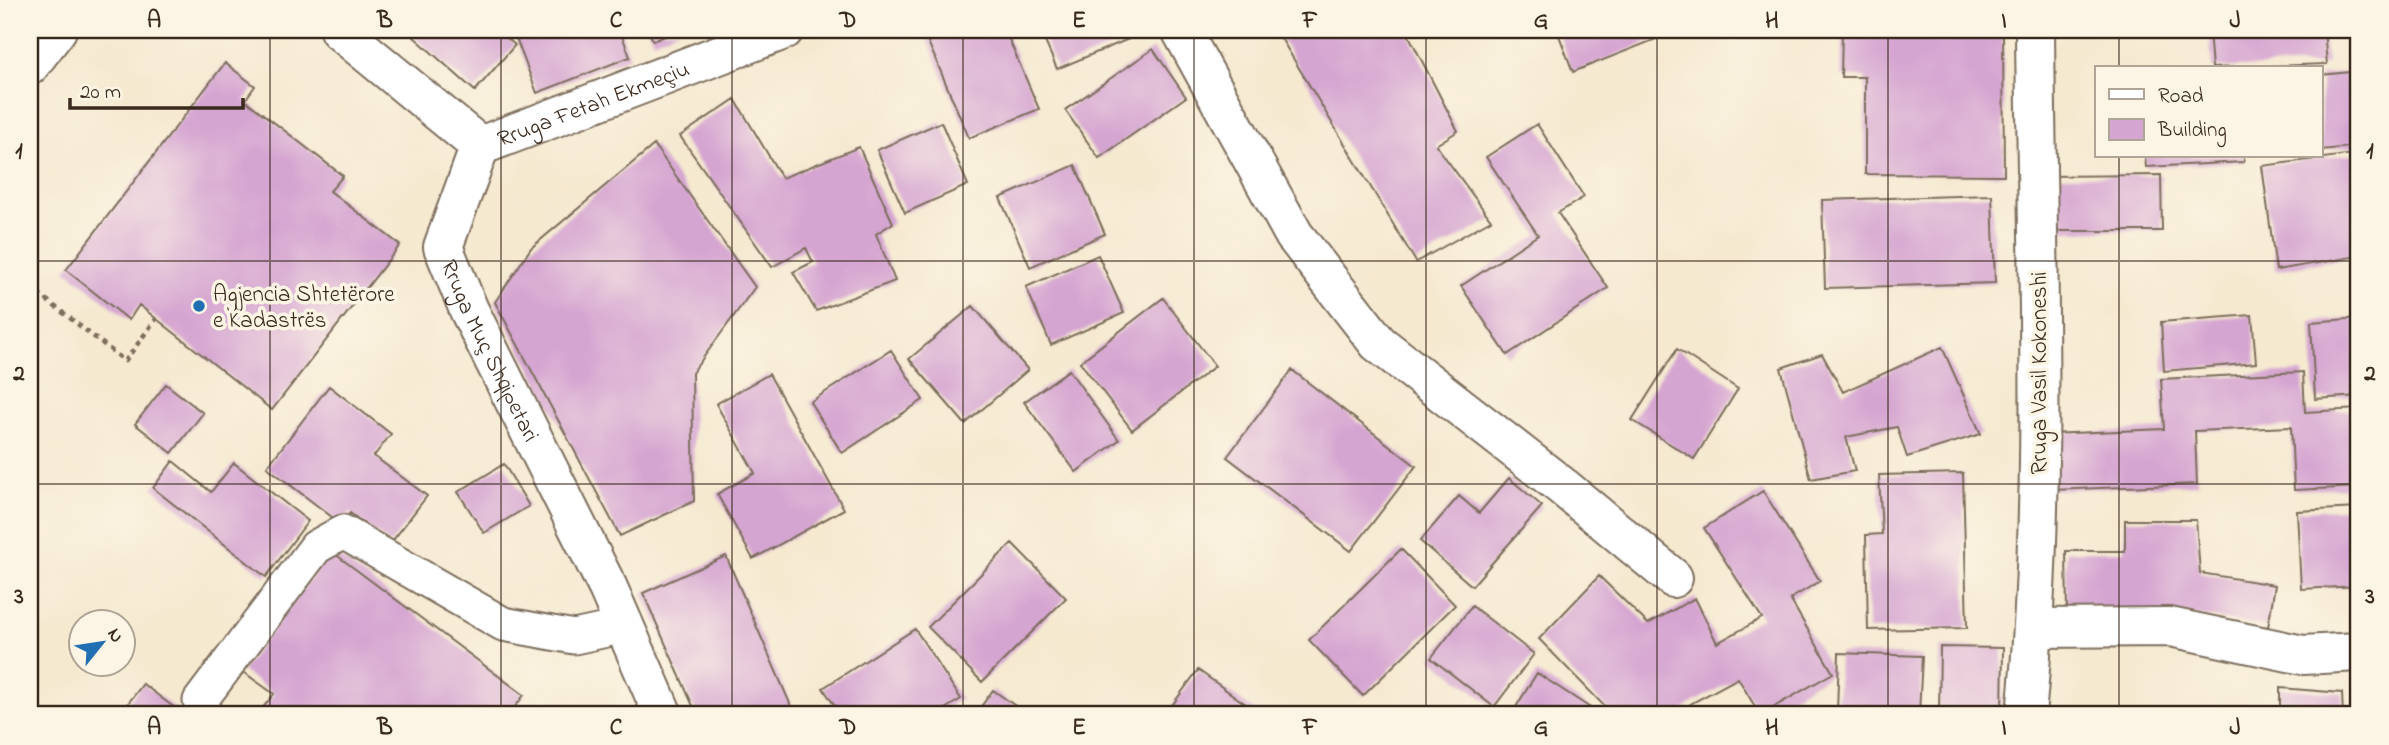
<svg xmlns="http://www.w3.org/2000/svg" width="2389" height="745" font-family="'Indie Flower',sans-serif">
<style>
.building{fill:#d5a5d1}
.lines{fill:none;stroke-linecap:round;stroke-linejoin:round}
.service-casing{stroke:#7c6d5c;stroke-width:37}
.minor-casing{stroke:#7c6d5c;stroke-width:42}
.secondary-casing{stroke:#7c6d5c;stroke-width:42}
.path{stroke:#7c6d5c;stroke-width:4.5;stroke-dasharray:5 5;stroke-linecap:butt}
.service{stroke:#fff;stroke-width:33}
.minor{stroke:#fff;stroke-width:38}
.secondary{stroke:#fff;stroke-width:38}
.grid{fill:none;stroke:#3b2a1e;stroke-width:2;stroke-opacity:0.55}
.poi-dot{fill:#1f6fb2;stroke:#fcf5e5;stroke-width:2.5}
.labels{text-anchor:middle;stroke-width:7;stroke-linejoin:round;paint-order:stroke}
.street-label{font-size:23px;fill:#3b2a1e;stroke:#fcf5e5}
.poi-label{font-size:23px;fill:#3b2a1e;stroke:#fcf5e5;text-anchor:start}
.neatline{fill:none;stroke:#3b2a1e;stroke-width:2.5}
.grid-label{font-size:23px;text-anchor:middle;font-weight:bold;fill:#3b2a1e}
</style>
<rect width="100%" height="100%" fill="#fcf5e5"/>
<filter id="ink" filterUnits="userSpaceOnUse"><feTurbulence type="fractalNoise" baseFrequency=".0143" numOctaves="2"/><feDisplacementMap in="SourceGraphic" scale="14" xChannelSelector="R" yChannelSelector="G"/><feConvolveMatrix kernelMatrix="1 2 1 2 8 2 1 2 1" color-interpolation-filters="sRGB"/></filter>
<filter id="wash" filterUnits="userSpaceOnUse"><feTurbulence type="fractalNoise" baseFrequency=".00686" numOctaves="4" result="noise"/><feDisplacementMap in="SourceGraphic" scale="28" xChannelSelector="R" yChannelSelector="G"/><feGaussianBlur stdDeviation="1.57" result="paint"/><feColorMatrix in="noise" values="0 0 0 0 0 0 0 0 0 0 0 0 0 0 0 0 0 1.4 0 .05"/><feComposite in="paint" operator="in"/></filter>
<g filter="url(#wash)">
<rect width="100%" height="100%" fill="#f5e9d0"/>
<g id="blocks">
<!-- building -->
<path class="building" d="M 421,30 L 498,30 L 515,45 L 475,91 L 414,37 Z
M 524,30 L 620,30 L 630,57 L 537,93 L 514,33 Z
M 648,30 L 679,30 L 653,41 Z
M 923,30 L 1005,30 L 1039,109 L 969,138 Z
M 1040,30 L 1133,30 L 1136,36 L 1057,69 Z
M 1276,30 L 1406,30 L 1458,131 L 1436,145 L 1491,220 L 1416,262 Z
M 1557,30 L 1668,30 L 1669,34 L 1573,72 Z
M 1842,30 L 2003,30 L 2004,175 L 1865,174 L 1865,77 L 1841,77 Z
M 2209,30 L 2324,30 L 2327,64 L 2212,68 Z
M 1153,49 L 1186,97 L 1099,158 L 1065,110 Z
M 225,63 L 255,86 L 245,100 L 343,176 L 330,191 L 400,245 L 272,410 L 139,305 L 129,320 L 66,270 Z
M 2359,71 L 2359,146 L 2321,150 L 2321,75 Z
M 735,99 L 782,178 L 859,147 L 893,223 L 876,234 L 895,281 L 816,311 L 793,272 L 813,262 L 806,248 L 772,267 L 680,136 Z
M 941,122 L 968,185 L 905,213 L 877,150 Z
M 1537,124 L 1584,197 L 1558,213 L 1608,288 L 1507,355 L 1461,286 L 1538,235 L 1486,157 Z
M 654,145 L 755,287 L 692,373 L 694,501 L 620,536 L 495,302 L 531,248 Z
M 2353,154 L 2359,193 L 2359,256 L 2276,270 L 2262,166 Z
M 2145,156 L 2244,156 L 2244,162 L 2146,167 Z
M 1075,165 L 1105,234 L 1030,267 L 1000,198 Z
M 2161,175 L 2162,231 L 2044,231 L 2043,176 Z
M 1992,195 L 1995,283 L 1825,288 L 1822,200 Z
M 1098,255 L 1124,313 L 1051,345 L 1026,287 Z
M 1163,298 L 1215,366 L 1132,430 L 1080,362 Z
M 973,306 L 1028,370 L 965,424 L 909,359 Z
M 2252,315 L 2256,363 L 2164,371 L 2161,322 Z
M 2359,318 L 2359,396 L 2315,399 L 2311,322 Z
M 1942,347 L 1981,434 L 1907,457 L 1897,427 L 1846,437 L 1855,471 L 1811,479 L 1781,368 L 1822,354 L 1843,392 Z
M 1677,349 L 1738,389 L 1694,459 L 1632,420 Z
M 891,350 L 923,400 L 842,453 L 810,402 Z
M 1069,370 L 1119,440 L 1076,472 L 1024,402 Z
M 1292,370 L 1416,466 L 1351,551 L 1227,457 Z
M 2303,372 L 2305,412 L 2359,409 L 2359,487 L 2294,490 L 2291,427 L 2195,431 L 2197,484 L 2052,490 L 2049,434 L 2164,429 L 2161,379 Z
M 769,374 L 844,509 L 753,559 L 717,494 L 755,473 L 716,404 Z
M 166,384 L 203,413 L 172,453 L 135,424 Z
M 329,386 L 391,434 L 374,456 L 427,496 L 390,544 L 350,513 L 341,524 L 267,467 Z
M 173,461 L 211,492 L 234,463 L 308,521 L 266,577 L 153,488 Z
M 504,464 L 529,506 L 484,533 L 458,492 Z
M 1963,473 L 1967,628 L 1868,630 L 1866,535 L 1882,534 L 1879,475 Z
M 1509,478 L 1542,506 L 1472,586 L 1420,541 L 1459,496 L 1479,513 Z
M 1763,491 L 1820,581 L 1790,599 L 1833,673 L 1760,715 L 1738,678 L 1692,703 L 1678,715 L 1613,715 L 1539,639 L 1599,576 L 1648,624 L 1695,598 L 1717,643 L 1762,618 L 1704,528 Z
M 2359,508 L 2359,586 L 2301,589 L 2297,511 Z
M 2125,520 L 2196,520 L 2200,573 L 2275,585 L 2268,627 L 2193,615 L 2067,613 L 2066,551 L 2125,551 Z
M 1012,543 L 1066,598 L 982,682 L 928,627 Z
M 1401,549 L 1455,605 L 1363,696 L 1309,640 Z
M 331,551 L 524,695 L 509,715 L 257,715 L 274,694 L 242,671 Z
M 726,556 L 795,715 L 697,715 L 643,593 Z
M 1472,606 L 1534,654 L 1494,707 L 1431,658 Z
M 915,629 L 961,699 L 935,715 L 841,715 L 823,688 Z
M 1940,647 L 2003,648 L 2002,715 L 1939,715 Z
M 1839,653 L 1922,656 L 1919,715 L 1837,712 Z
M 1198,670 L 1261,715 L 1165,715 Z
M 1537,673 L 1601,715 L 1511,715 Z
M 143,684 L 184,715 L 119,715 Z
M 2280,688 L 2342,693 L 2343,715 L 2280,715 Z
M 993,690 L 1028,715 L 975,715 Z"/>
</g>
</g>
<g filter="url(#ink)">
<use href="#blocks" fill-opacity="0" stroke="#7c6d5c" stroke-width="2"/>
<g class="lines">
<defs>
<path id="service" d="M 200,701 L 316,547 L 343,532 L 503,624 L 574,637 L 625,626"/>
<g id="minor">
<path id="s1" d="M 339,30 L 480,146 L 443,247 L 469,310 L 608,588 L 663,715"/>
<path d="M 1181,30 L 1294,235 L 1378,343 L 1563,487 L 1673,578"/>
<path id="s2" d="M 480,146 L 784,30"/>
<path d="M 2035,628 L 2170,627 L 2303,655 L 2359,652"/>
<path d="M 2026,715 C 2048,488 2037,258 2035,30"/>
</g>
<path id="secondary" d="M 30,65 L 57,30"/>
</defs>
<!-- service casing -->
<use href="#service" class="service-casing"/>
<!-- minor casing -->
<use href="#minor" class="minor-casing"/>
<!-- secondary casing -->
<use href="#secondary" class="secondary-casing"/>
<!-- path -->
<path class="path" d="M 30,287 L 125,361 L 156,319"/>
<!-- service -->
<use href="#service" class="service"/>
<!-- minor -->
<use href="#minor" class="minor"/>
<!-- secondary -->
<use href="#secondary" class="secondary"/>
</g>
</g>
<!-- grid -->
<path class="grid" d="M 270,30 L 270,715M 501,30 L 501,715M 732,30 L 732,715M 963,30 L 963,715M 1194,30 L 1194,715M 1426,30 L 1426,715M 1657,30 L 1657,715M 1888,30 L 1888,715M 2119,30 L 2119,68M 2119,156 L 2119,715M 30,261 L 2359,261M 30,484 L 2359,484"/>
<!-- markers -->
<circle class="poi-dot" cx="199" cy="306" r="7"/>
<g class="labels">
<!-- street labels -->
<g class="street-label">
<text dy="8" stroke="none"><textPath href="#s2" startOffset="121">Rruga Fetah Ekmeçiu</textPath></text>
<text dy="8" stroke="none"><textPath href="#s1" startOffset="404">Rruga Muç Shqipetari</textPath></text>
<text transform="translate(2038 373) rotate(-90)" y="8">Rruga Vasil Kokoneshi</text>
</g>
<!-- poi labels -->
<g class="poi-label">
<text x="213" y="301">Agjencia Shtetërore<tspan x="213" dy="26">e Kadastrës</tspan></text>
</g>
</g>
<!-- margin -->
<rect width="2389" height="745" fill="none" stroke="#fcf5e5" stroke-width="77"/>
<!-- legend -->
<rect x="2095" y="66" width="228" height="91" fill="#fcf5e5" stroke="#afa495" stroke-width="2"/>
<rect x="2109" y="89" width="35" height="10" fill="#ffffff" stroke="#afa495" stroke-width="2"/>
<text x="2158" y="102" font-size="21" fill="#3b2a1e">Road</text>
<rect x="2109" y="119" width="35" height="21" fill="#d5a5d1" stroke="#afa495" stroke-width="2"/>
<text x="2158" y="136" font-size="21" fill="#3b2a1e">Building</text>
<!-- north arrow -->
<g transform="translate(102 643) rotate(60)"><circle r="33" fill="#fcf5e5" stroke="#afa495" stroke-width="2"/>
<path d="M0-5L12 26L0 18L-12 26Z" fill="#1f6fb2"/>
<text y="-10" font-size="19" font-weight="bold" text-anchor="middle" fill="#3b2a1e">N</text>
</g>
<!-- scale -->
<path d="M70 98v10h173v-10" fill="none" stroke="#3b2a1e" stroke-width="3.5"/>
<text x="80" y="98" font-size="21" fill="#3b2a1e" stroke="#fcf5e5" stroke-width="5" paint-order="stroke">20 m</text>
<rect x="38" y="38" width="2312" height="668" class="neatline"/>
<g class="grid-label">
<text x="154" y="27">A</text>
<text x="385" y="27">B</text>
<text x="616" y="27">C</text>
<text x="848" y="27">D</text>
<text x="1079" y="27">E</text>
<text x="1310" y="27">F</text>
<text x="1541" y="27">G</text>
<text x="1772" y="27">H</text>
<text x="2004" y="27">I</text>
<text x="2235" y="27">J</text>
<text x="19" y="158">1</text>
<text x="2370" y="158">1</text>
<text x="19" y="380">2</text>
<text x="2370" y="380">2</text>
<text x="19" y="603">3</text>
<text x="2370" y="603">3</text>
<text x="154" y="734">A</text>
<text x="385" y="734">B</text>
<text x="616" y="734">C</text>
<text x="848" y="734">D</text>
<text x="1079" y="734">E</text>
<text x="1310" y="734">F</text>
<text x="1541" y="734">G</text>
<text x="1772" y="734">H</text>
<text x="2004" y="734">I</text>
<text x="2235" y="734">J</text>
</g>
</svg>
